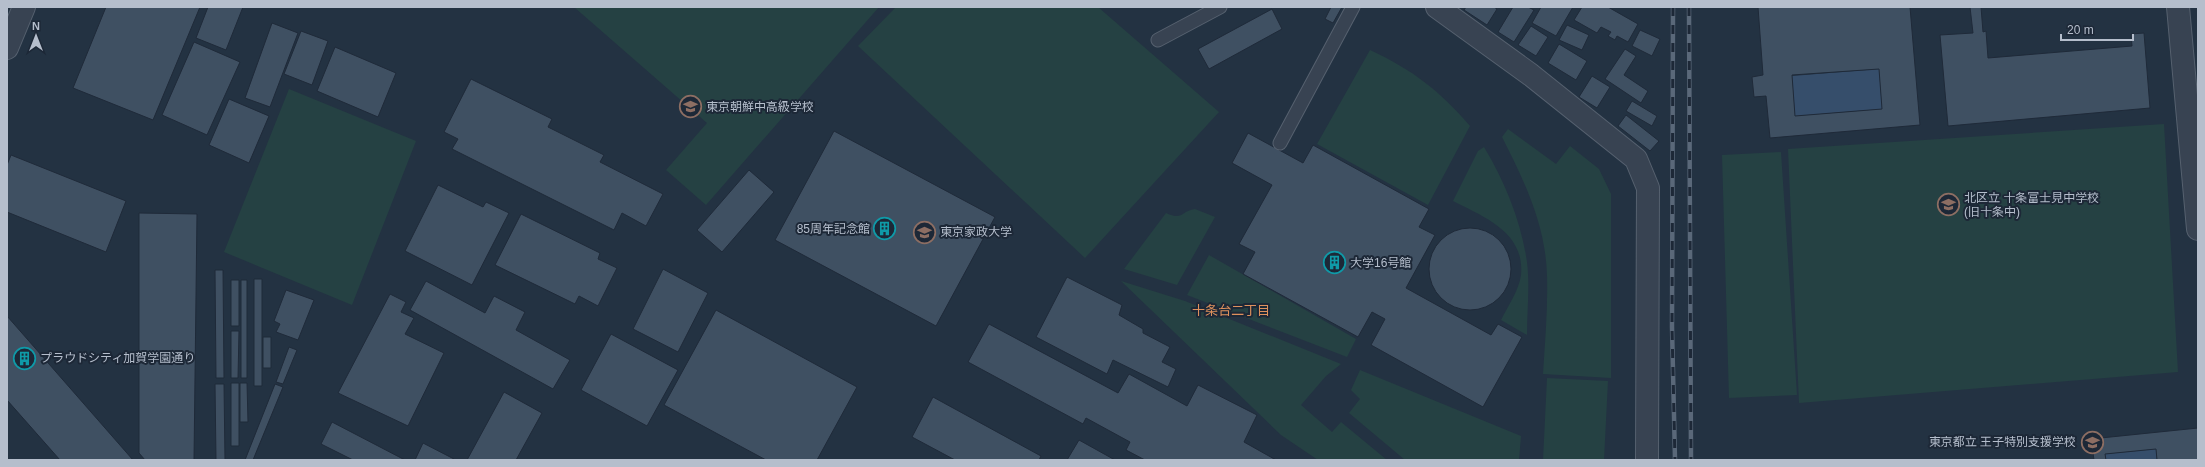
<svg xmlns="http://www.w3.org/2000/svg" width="2205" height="467" font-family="Arial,'Noto Sans JP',sans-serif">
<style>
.green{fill:#254143}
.water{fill:#364e6b}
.building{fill:#3f5062;stroke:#1f2a39;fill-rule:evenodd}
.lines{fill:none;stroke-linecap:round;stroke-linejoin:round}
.service-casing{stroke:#56616f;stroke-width:15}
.minor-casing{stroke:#56616f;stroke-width:24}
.tertiary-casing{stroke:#56616f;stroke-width:24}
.service{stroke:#384352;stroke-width:13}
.minor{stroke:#384352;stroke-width:22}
.tertiary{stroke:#384352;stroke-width:22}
.rail-casing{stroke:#5a6879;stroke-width:4.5}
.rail{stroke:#1d2837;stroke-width:3;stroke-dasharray:9;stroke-linecap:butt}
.labels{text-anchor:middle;stroke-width:4;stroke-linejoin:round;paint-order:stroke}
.poi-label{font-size:12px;fill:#b5becc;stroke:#1d2837;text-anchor:start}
.neighbourhood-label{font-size:13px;fill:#de915d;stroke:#1d2837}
</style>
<rect width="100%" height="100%" fill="#233242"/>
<!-- green -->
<path class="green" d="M 574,7 L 879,7 L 706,205 L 666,170 L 707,123 Z
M 896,7 L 1098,7 L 1219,112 L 1085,258 L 858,46 Z
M 1370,50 C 1413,70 1440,91 1470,126 L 1428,205 L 1317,144 Z
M 289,89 L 416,141 L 352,305 L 224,252 Z
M 2164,124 L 2178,372 L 1799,403 L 1788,149 Z
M 1508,129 L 1556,164 L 1570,146 L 1599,169 L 1611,194 L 1611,378 L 1543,374 C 1545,342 1548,308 1547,276 C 1546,226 1524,180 1502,137 Z
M 1484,147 C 1505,182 1521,221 1527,262 C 1530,286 1527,311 1527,335 L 1501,320 C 1508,306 1519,290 1521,275 C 1525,232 1484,217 1453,201 L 1478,151 Z
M 1781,152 L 1797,395 L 1729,398 L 1722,155 Z
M 1195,209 L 1215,217 L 1177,285 L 1124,269 L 1166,213 C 1183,221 1181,211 1195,209 Z
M 1209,255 L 1356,339 L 1347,357 L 1187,295 Z
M 1121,281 L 1185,301 L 1341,364 L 1326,376 L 1301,405 L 1332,432 L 1341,422 L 1387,460 L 1318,460 L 1281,435 Z
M 1360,370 L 1521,436 L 1519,460 L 1405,460 L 1349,413 L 1360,399 L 1351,390 Z
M 1547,378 L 1608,381 L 1604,460 L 1543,460 Z"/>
<!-- water -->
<path class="water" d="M 1879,69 L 1882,109 L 1795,116 L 1792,76 Z
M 2156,449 L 2157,460 L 2106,460 L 2105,454 Z"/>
<!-- building -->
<path class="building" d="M 106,7 L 200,7 L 153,120 L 73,88 Z
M 208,7 L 243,7 L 226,50 L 196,38 Z
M 1331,7 L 1342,7 L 1333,23 L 1325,19 Z
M 1466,7 L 1494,7 L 1497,9 L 1487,25 L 1464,10 Z
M 1513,7 L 1528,7 L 1534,10 L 1514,42 L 1498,32 Z
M 1541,7 L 1573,7 L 1556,36 L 1532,23 Z
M 1582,7 L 1608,7 L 1638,24 L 1628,42 L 1617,36 L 1615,40 L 1608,36 L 1611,32 L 1601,27 L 1597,33 L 1574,20 Z
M 1758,7 L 1910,7 L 1920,125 L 1770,138 L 1766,96 L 1754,97 L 1752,77 L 1763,75 ZM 1879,69 L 1882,109 L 1795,116 L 1792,75 Z
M 1970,7 L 1981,7 L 1983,32 L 1986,31 L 1988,58 L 2132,46 L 2131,34 L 2144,33 L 2150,108 L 1948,126 L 1940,35 L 1973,33 Z
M 1272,9 L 1282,29 L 1209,69 L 1198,49 Z
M 272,23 L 298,33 L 270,107 L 245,98 Z
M 1567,25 L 1589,35 L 1582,50 L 1559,40 Z
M 1531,26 L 1548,37 L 1536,56 L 1518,45 Z
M 1640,30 L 1660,39 L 1652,56 L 1632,46 Z
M 301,31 L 328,41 L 312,85 L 284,74 Z
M 194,42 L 240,62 L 207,135 L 162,115 Z
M 1559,44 L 1587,61 L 1576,80 L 1548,63 Z
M 335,47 L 396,73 L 378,117 L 317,91 Z
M 1625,49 L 1636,56 L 1624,75 L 1648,91 L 1641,103 L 1605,79 Z
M 1592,76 L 1610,87 L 1597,108 L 1579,97 Z
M 471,79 L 552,119 L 548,127 L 604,155 L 600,162 L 663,194 L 646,226 L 622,213 L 614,230 L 452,149 L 458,139 L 444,132 Z
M 229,99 L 269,116 L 249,163 L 209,145 Z
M 1632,101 L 1657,116 L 1652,126 L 1626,111 Z
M 1626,115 L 1659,141 L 1650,151 L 1618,126 Z
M 834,131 L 995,217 L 936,326 L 775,240 Z
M 1248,133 L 1303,163 L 1313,145 L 1429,209 L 1419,227 L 1435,235 L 1406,288 L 1491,335 L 1498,324 L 1522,337 L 1483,407 L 1371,345 L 1385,319 L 1372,312 L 1358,337 L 1243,274 L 1255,252 L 1239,244 L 1272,185 L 1232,163 Z
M 11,155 L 126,201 L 106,252 L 7,212 L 7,165 Z
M 749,170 L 774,192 L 722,252 L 697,230 Z
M 438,185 L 483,207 L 486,202 L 509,213 L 472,285 L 405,251 Z
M 139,213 L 197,214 L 194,460 L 145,460 L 139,453 Z
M 521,214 L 600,253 L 598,259 L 617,268 L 598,306 L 579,296 L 575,304 L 495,265 Z
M1429 269a41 41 0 1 1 82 0a41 41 0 1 1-82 0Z
M 663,269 L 708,293 L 678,352 L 633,329 Z
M 215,270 L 223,270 L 224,378 L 216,378 Z
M 1067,277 L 1122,305 L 1119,315 L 1143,329 L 1143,333 L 1170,347 L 1162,362 L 1176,369 L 1168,387 L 1113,360 L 1107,374 L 1036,337 Z
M 254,279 L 262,279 L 262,386 L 254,386 Z
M 231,280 L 239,280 L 239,326 L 231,326 Z
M 241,280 L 247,280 L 247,378 L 241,378 Z
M 426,281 L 485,313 L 494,296 L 525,312 L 516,330 L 570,360 L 553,389 L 410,310 Z
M 286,290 L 314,300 L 298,340 L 276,332 L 280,324 L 274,321 Z
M 390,294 L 406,302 L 401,312 L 414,318 L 405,334 L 444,353 L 408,426 L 338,393 Z
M 716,310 L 857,387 L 817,460 L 766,460 L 664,405 Z
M 7,316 L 133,460 L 60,460 L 7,400 Z
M 989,324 L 1118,393 L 1129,374 L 1187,406 L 1198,385 L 1257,415 L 1244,442 L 1276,460 L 1145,460 L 1126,450 L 1130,442 L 1086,418 L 1083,424 L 968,362 Z
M 231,331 L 239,331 L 238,378 L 231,378 Z
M 611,334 L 678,370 L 647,426 L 581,390 Z
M 263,337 L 271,337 L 271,368 L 263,368 Z
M 289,347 L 297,350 L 283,384 L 276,382 Z
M 231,383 L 239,383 L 239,446 L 231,446 Z
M 240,383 L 247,383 L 248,422 L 240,422 Z
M 215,384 L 224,384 L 225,460 L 216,460 Z
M 275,384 L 283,387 L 253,460 L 245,460 Z
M 504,392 L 542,413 L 516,460 L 467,460 Z
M 933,397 L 1041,456 L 1039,460 L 955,460 L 912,437 Z
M 332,422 L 405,460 L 353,460 L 321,444 Z
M 2198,428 L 2198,460 L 2157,460 L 2156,449 L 2105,454 L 2106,460 L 2094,460 L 2091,439 Z
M 1079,440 L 1115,460 L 1067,460 Z
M 423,443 L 454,459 L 454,460 L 415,460 Z"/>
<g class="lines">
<defs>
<path id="service" d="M 1158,40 L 1220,7
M 1280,143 L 1353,7"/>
<path id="minor" d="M 1437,7 L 1531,75 L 1636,159 L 1648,188 L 1647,460
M 2178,7 L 2198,229"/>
<path id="tertiary" d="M 7,48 L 24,7"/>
</defs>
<!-- service casing -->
<use href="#service" class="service-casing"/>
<!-- minor casing -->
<use href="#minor" class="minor-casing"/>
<!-- tertiary casing -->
<use href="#tertiary" class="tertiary-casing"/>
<!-- service -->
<use href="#service" class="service"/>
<!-- minor -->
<use href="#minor" class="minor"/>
<!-- tertiary -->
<use href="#tertiary" class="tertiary"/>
<defs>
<path id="rail" d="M 1673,7 L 1672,327 L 1675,460
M 1689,7 L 1691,460"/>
</defs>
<!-- rail casing -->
<use href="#rail" class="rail-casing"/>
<!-- rail -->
<use href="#rail" class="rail"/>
</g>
<!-- icons -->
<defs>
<symbol id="school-ring" viewBox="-11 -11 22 22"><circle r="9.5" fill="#1d2837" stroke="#8d6e63" stroke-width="1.5"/><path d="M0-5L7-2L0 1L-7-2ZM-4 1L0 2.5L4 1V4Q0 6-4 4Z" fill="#8d6e63"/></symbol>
<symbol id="building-ring" viewBox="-11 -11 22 22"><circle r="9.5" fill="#1d2837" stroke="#0f9aa8" stroke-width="1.5"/><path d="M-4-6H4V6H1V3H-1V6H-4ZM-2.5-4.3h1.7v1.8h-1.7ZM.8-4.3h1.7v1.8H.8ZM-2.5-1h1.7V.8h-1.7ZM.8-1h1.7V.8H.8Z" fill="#0f9aa8"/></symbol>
<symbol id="university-ring" viewBox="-11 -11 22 22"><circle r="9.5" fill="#1d2837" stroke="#8d6e63" stroke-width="1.5"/><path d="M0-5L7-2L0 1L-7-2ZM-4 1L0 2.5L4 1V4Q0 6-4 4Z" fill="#8d6e63"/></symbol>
</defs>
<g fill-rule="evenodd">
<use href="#school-ring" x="678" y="94" width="25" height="25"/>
<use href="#school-ring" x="1936" y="192" width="25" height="25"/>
<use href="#building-ring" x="872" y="216" width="25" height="25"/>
<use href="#university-ring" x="912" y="220" width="25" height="25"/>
<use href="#building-ring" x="1322" y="250" width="25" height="25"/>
<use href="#building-ring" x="12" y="346" width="25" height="25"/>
<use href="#school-ring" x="2080" y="430" width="25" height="25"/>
</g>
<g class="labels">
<!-- poi labels -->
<g class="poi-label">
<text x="706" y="111">東京朝鮮中高級学校</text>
<text x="1964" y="202">北区立 十条富士見中学校<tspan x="1964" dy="14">(旧十条中)</tspan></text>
<text x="870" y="233" text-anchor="end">85周年記念館</text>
<text x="940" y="236">東京家政大学</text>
<text x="1350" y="267">大学16号館</text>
<text x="40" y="362">プラウドシティ加賀学園通り</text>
<text x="2076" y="446" text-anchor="end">東京都立 王子特別支援学校</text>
</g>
<!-- neighbourhood labels -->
<g class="neighbourhood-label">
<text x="1231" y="315">十条台二丁目</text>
</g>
</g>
<!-- border -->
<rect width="2205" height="467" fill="none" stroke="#b5becc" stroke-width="16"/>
<!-- north arrow -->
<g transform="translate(36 36)" stroke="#1d2837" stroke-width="3" paint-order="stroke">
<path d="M0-3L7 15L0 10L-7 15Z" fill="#b5becc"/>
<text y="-6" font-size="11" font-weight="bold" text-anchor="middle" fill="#b5becc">N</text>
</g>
<!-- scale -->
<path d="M2061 34v6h72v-6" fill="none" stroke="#b5becc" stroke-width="2"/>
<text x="2067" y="34" font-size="12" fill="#b5becc" stroke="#1d2837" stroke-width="3" paint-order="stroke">20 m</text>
</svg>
